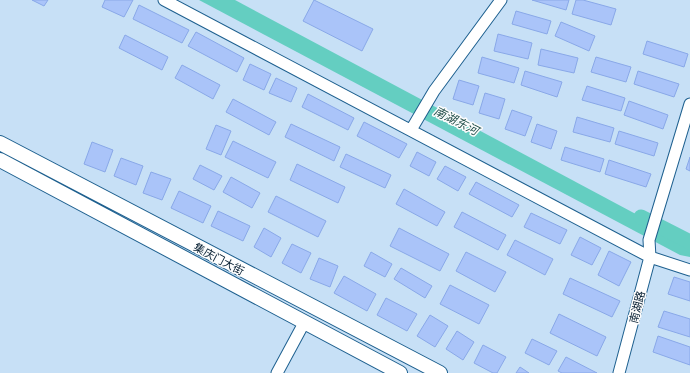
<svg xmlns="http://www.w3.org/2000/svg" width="690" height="373" font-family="Ubuntu,'Noto Sans SC',sans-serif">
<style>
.water{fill:#64cec1}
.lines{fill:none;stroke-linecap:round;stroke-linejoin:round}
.river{stroke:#64cec1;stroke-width:15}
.building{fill:#aac4f9;stroke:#89a8e8}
.minor-casing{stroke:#1e608f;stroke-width:13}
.major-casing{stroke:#1e608f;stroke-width:16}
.minor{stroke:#fff;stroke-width:11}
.major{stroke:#fff;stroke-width:14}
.labels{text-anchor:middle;stroke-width:3;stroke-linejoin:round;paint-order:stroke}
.street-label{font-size:11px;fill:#021b2f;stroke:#fdfdfd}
.water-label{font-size:12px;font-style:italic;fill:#22504b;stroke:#fdfdfd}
</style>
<rect width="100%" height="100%" fill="#c7e0f6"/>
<!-- water -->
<path class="water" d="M 199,0 L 235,0 L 690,243 L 690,257 L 680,255 Z"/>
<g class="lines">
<!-- river -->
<path class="river" d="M 641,217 L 690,242"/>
</g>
<!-- building -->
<path class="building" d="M 32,0 L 48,0 L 44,6 Z
M 105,0 L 133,0 L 124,17 L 102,7 Z
M 314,0 L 373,29 L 362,51 L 303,21 Z
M 532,0 L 569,0 L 566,10 Z
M 576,0 L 583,0 L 616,9 L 611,25 L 572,14 Z
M 139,5 L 189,30 L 182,43 L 133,19 Z
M 516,11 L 551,21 L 547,34 L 512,24 Z
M 561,22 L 595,36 L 589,51 L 555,36 Z
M 196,32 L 244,58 L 237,72 L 188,46 Z
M 498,34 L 532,43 L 528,59 L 494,51 Z
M 125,35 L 168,57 L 162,70 L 119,48 Z
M 647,41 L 688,54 L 684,67 L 643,54 Z
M 541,49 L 578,58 L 574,73 L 538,65 Z
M 482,57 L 519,68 L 514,83 L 478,73 Z
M 596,57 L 631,67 L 626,82 L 591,72 Z
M 250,64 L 271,74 L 264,90 L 243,80 Z
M 182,65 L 220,85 L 213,99 L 175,78 Z
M 525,71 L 562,82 L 557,97 L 521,85 Z
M 638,71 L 679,84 L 674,97 L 634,84 Z
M 276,78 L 297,88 L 291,102 L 269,93 Z
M 459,80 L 479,86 L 473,105 L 453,99 Z
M 587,86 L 625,98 L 621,111 L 582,100 Z
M 485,93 L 505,99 L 499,119 L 479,113 Z
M 308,94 L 354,118 L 348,130 L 302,107 Z
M 233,99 L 276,122 L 269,135 L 226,112 Z
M 629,101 L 668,115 L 663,129 L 624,115 Z
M 512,110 L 532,117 L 525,136 L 505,129 Z
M 577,117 L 614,128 L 610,142 L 573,132 Z
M 364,122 L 407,144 L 399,158 L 357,136 Z
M 291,124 L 340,147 L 334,161 L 285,137 Z
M 537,124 L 557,131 L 551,149 L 531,142 Z
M 216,125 L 231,131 L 221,155 L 206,149 Z
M 619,131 L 658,143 L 654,156 L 615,144 Z
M 233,141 L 276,162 L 268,178 L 225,157 Z
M 92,142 L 113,150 L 105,172 L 84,164 Z
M 565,147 L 604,159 L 600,172 L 561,160 Z
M 417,152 L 436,162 L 429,176 L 410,166 Z
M 346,154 L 391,175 L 385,188 L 340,167 Z
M 690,157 L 690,171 L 686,169 Z
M 121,158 L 143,166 L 136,185 L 114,176 Z
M 609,160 L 651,174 L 646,187 L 605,174 Z
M 297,164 L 345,187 L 338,203 L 290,180 Z
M 200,165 L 222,176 L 214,190 L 193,179 Z
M 445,166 L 466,177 L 458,191 L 437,179 Z
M 151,172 L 171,179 L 162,200 L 143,193 Z
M 231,177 L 260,193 L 252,208 L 223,192 Z
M 476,182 L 519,205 L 512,217 L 469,194 Z
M 404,189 L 445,212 L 437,226 L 396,204 Z
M 179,191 L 211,206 L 203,223 L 171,208 Z
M 276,196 L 326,221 L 318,237 L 268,212 Z
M 218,211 L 250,226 L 243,241 L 211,226 Z
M 462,212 L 506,235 L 498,250 L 454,227 Z
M 531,213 L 567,230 L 560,244 L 524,227 Z
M 264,228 L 281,238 L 271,257 L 254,247 Z
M 399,228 L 449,254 L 440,271 L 390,246 Z
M 580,237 L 601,248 L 592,265 L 571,255 Z
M 515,240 L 553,259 L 545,275 L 507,255 Z
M 292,244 L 311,253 L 301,273 L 282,263 Z
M 609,251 L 631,262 L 619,286 L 598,275 Z
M 371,252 L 392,264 L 385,277 L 364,266 Z
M 466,252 L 506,272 L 495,292 L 456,271 Z
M 319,258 L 338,266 L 330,287 L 310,279 Z
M 401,268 L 432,286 L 425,298 L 394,279 Z
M 344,276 L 376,294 L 367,311 L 334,293 Z
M 674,277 L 690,282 L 690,301 L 668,294 Z
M 570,278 L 620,301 L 612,317 L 563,294 Z
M 450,285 L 489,305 L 479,324 L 440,304 Z
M 386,298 L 417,314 L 407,331 L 377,315 Z
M 664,311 L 690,319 L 690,337 L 658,327 Z
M 559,314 L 606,337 L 597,356 L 550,333 Z
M 430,315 L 448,326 L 435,347 L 417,336 Z
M 457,331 L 474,342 L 463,360 L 446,349 Z
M 658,336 L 690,347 L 690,365 L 653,352 Z
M 532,339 L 557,351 L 549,365 L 525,353 Z
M 483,345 L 506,357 L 497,373 L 493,373 L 474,363 Z
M 566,357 L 597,373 L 562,373 L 558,371 Z
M 520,367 L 529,373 L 516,373 Z"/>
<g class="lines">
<defs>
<path id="minor" d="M 164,0 L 650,257 L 690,270
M 411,130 L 434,91 L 501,0
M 277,373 L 304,323
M 619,373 L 650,257 L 649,240 L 690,104"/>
<path id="major" d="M 0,143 L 440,373
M 0,160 L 400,373"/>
</defs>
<!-- minor casing -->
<use href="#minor" class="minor-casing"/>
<!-- major casing -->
<use href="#major" class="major-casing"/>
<!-- minor -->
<use href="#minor" class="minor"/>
<!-- major -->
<use href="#major" class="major"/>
</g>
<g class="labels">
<!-- street labels -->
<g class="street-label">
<text transform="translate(219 259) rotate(28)" y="4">集庆门大街</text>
<text transform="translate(637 307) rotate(-76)" y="4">南湖路</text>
</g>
<!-- water labels -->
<g class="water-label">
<text transform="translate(456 121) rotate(27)" y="4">南湖东河</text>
</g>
</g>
</svg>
